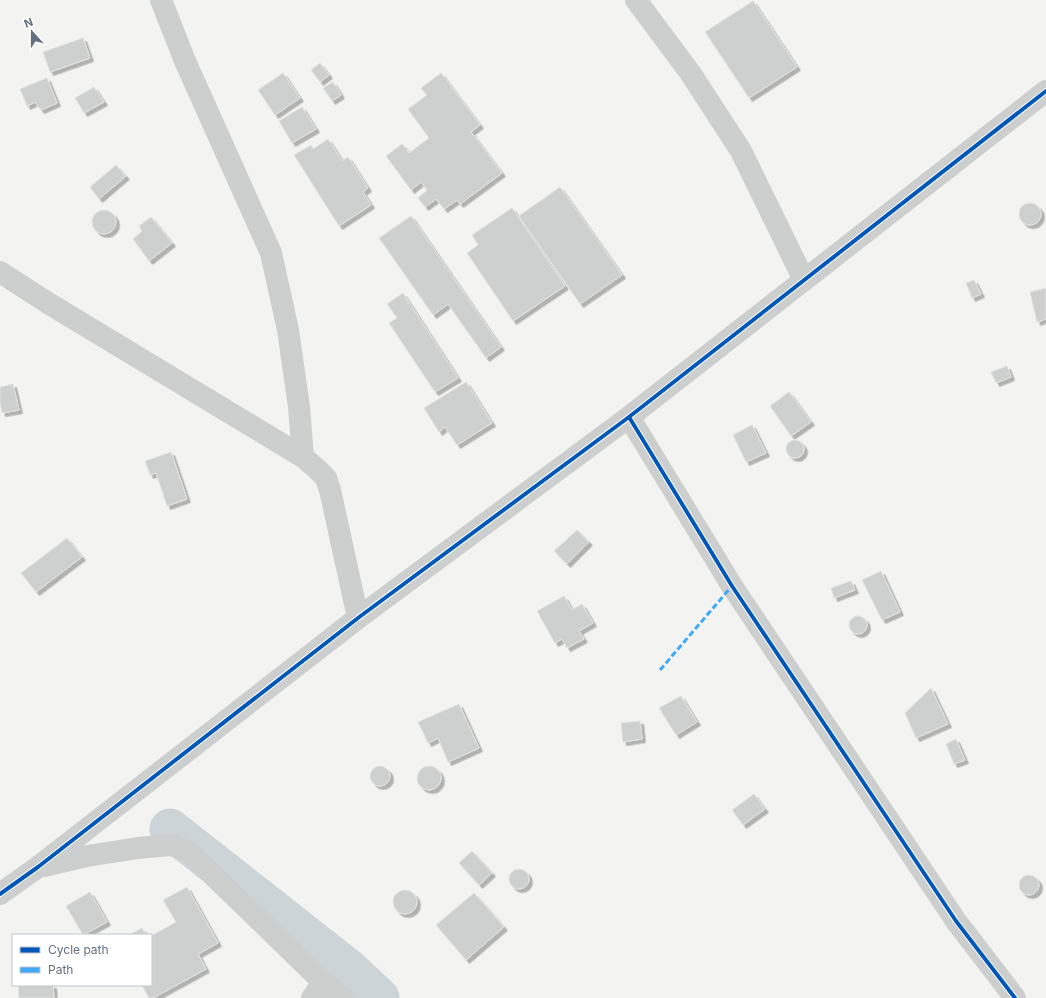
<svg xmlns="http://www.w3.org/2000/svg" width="1046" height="998" font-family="Inter,sans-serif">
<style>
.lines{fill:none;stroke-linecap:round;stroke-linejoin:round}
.river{stroke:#ccd4d7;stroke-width:41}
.building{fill:#ced0d0;stroke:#e2e3e1;filter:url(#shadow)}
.minor{stroke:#cdcece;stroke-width:22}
.quiet{stroke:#3fa9f5;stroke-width:3;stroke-dasharray:6 3;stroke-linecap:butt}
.cycleway-casing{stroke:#fff;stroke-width:6}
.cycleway{stroke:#0057b8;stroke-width:4}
</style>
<defs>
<filter id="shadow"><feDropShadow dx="3.5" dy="3.5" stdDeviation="0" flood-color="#0004"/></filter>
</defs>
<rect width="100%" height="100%" fill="#f3f4f1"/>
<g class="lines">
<!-- river -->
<path class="river" d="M 170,829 L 348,969 L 379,998"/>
</g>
<!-- building -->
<path class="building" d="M 753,1 L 797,67 L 749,98 L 705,32 Z
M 83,38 L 90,58 L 50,72 L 43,52 Z
M 320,63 L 329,75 L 320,82 L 311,70 Z
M 283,73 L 300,98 L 275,115 L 258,90 Z
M 441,73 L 480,125 L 471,132 L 502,173 L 460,204 L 457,200 L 444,209 L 436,199 L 425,207 L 418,198 L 427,190 L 421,182 L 411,190 L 386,156 L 402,144 L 409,153 L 429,138 L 408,109 L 427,95 L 421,88 Z
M 47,78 L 57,103 L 41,110 L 35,102 L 27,106 L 20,89 Z
M 333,82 L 341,95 L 332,101 L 323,88 Z
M 94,87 L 104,102 L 84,113 L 75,98 Z
M 302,107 L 316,129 L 292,143 L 279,121 Z
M 328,139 L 342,161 L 348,157 L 368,188 L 363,192 L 371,205 L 339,226 L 294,155 L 311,145 L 313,149 Z
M 116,165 L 126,176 L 99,199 L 90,187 Z
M 560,187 L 622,275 L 580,304 L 519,216 Z
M1019 214a11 11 0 1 1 22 0a11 11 0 1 1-22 0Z
M 512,208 L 565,286 L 513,321 L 467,253 L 478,245 L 472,235 Z
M92 222a12 12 0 1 1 24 0a12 12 0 1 1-24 0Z
M 411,216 L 501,347 L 486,358 L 448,304 L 433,315 L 379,238 Z
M 151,217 L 172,243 L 149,261 L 133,239 L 142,231 L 139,226 Z
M 974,280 L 981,294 L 972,298 L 966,283 Z
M 1046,288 L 1046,319 L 1037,322 L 1030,292 Z
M 403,293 L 458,378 L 435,392 L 389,323 L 397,318 L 387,304 Z
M 1007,366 L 1011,377 L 996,383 L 991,372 Z
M 466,382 L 492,423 L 457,445 L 445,427 L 439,432 L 424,408 Z
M 13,384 L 19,410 L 2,413 L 0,401 L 0,387 Z
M 789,392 L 811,422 L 791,436 L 770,406 Z
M 752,425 L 766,453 L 746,462 L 733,435 Z
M786 449a9 9 0 1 1 18 0a9 9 0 1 1-18 0Z
M 171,452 L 187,499 L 167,506 L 156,473 L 150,475 L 145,461 Z
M 577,530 L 589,542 L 567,564 L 554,551 Z
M 67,538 L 82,557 L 36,592 L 21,573 Z
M 881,571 L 900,612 L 882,620 L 862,580 Z
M 851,581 L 855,590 L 834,598 L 831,588 Z
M 564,596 L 572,610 L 582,604 L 593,623 L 579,631 L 584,639 L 567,648 L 562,639 L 555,643 L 537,611 Z
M849 625a9 9 0 1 1 18 0a9 9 0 1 1-18 0Z
M 931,688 L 948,724 L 916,738 L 905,713 Z
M 681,696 L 697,722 L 676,735 L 659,708 Z
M 459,704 L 479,748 L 448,762 L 438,738 L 428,743 L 418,722 Z
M 640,721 L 642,739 L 623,742 L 621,723 Z
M 956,739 L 965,760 L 954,764 L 946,744 Z
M417 778a12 12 0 1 1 24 0a12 12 0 1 1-24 0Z
M370 776a10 10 0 1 1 20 0a10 10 0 1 1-20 0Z
M 754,794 L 765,809 L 743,825 L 732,810 Z
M 472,851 L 492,873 L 479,885 L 459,863 Z
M509 879a10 10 0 1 1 20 0a10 10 0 1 1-20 0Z
M1019 885a10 10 0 1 1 20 0a10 10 0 1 1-20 0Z
M 187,887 L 218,943 L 198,954 L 206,969 L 153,998 L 149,998 L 142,985 L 151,985 L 151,936 L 176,922 L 163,900 Z
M393 902a12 12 0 1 1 24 0a12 12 0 1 1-24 0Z
M 90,892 L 107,922 L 83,935 L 66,906 Z
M 474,893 L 504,927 L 466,960 L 436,925 Z
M 142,928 L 146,935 L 129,935 Z
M 18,985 L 53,985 L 54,998 L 19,998 Z"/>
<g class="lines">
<!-- minor -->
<path class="minor" d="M 161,0 L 185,61 L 271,253 L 288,330 L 299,407 L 303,457
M 636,0 L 691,74 L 741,151 L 804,280
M 0,272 L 48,303 L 303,457 L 317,469 L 326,478 L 330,490 L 358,618
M 629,417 L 732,586 L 956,921 L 1015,998
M 44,866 L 87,856 L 138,848 L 170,845 L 187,850 L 323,982 L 312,998
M 0,894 L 38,867 L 358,618 L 629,417 L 1046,91
M 323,982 L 344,998"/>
<!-- quiet -->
<path class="quiet" d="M 660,670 L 732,586"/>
<defs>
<path id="cycleway" d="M 629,417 L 732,586 L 956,921 L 1015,998
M 0,894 L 38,867 L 358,618 L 629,417 L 1046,91"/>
</defs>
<!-- cycleway casing -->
<use href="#cycleway" class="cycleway-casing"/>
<!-- cycleway -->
<use href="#cycleway" class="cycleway"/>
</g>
<!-- legend -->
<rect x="12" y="934" width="140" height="52" fill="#ffffff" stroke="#c0c6cd"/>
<rect x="20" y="947" width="20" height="6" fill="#0057b8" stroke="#c0c6cd"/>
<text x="48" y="954" font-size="12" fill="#627182">Cycle path</text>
<rect x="20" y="967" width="20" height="6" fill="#3fa9f5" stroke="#c0c6cd"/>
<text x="48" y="974" font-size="12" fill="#627182">Path</text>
<!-- north arrow -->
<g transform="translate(32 32) rotate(339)" stroke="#ffffff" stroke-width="3" paint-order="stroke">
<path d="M0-3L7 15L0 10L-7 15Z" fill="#627182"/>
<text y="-6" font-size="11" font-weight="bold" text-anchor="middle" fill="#627182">N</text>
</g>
</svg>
